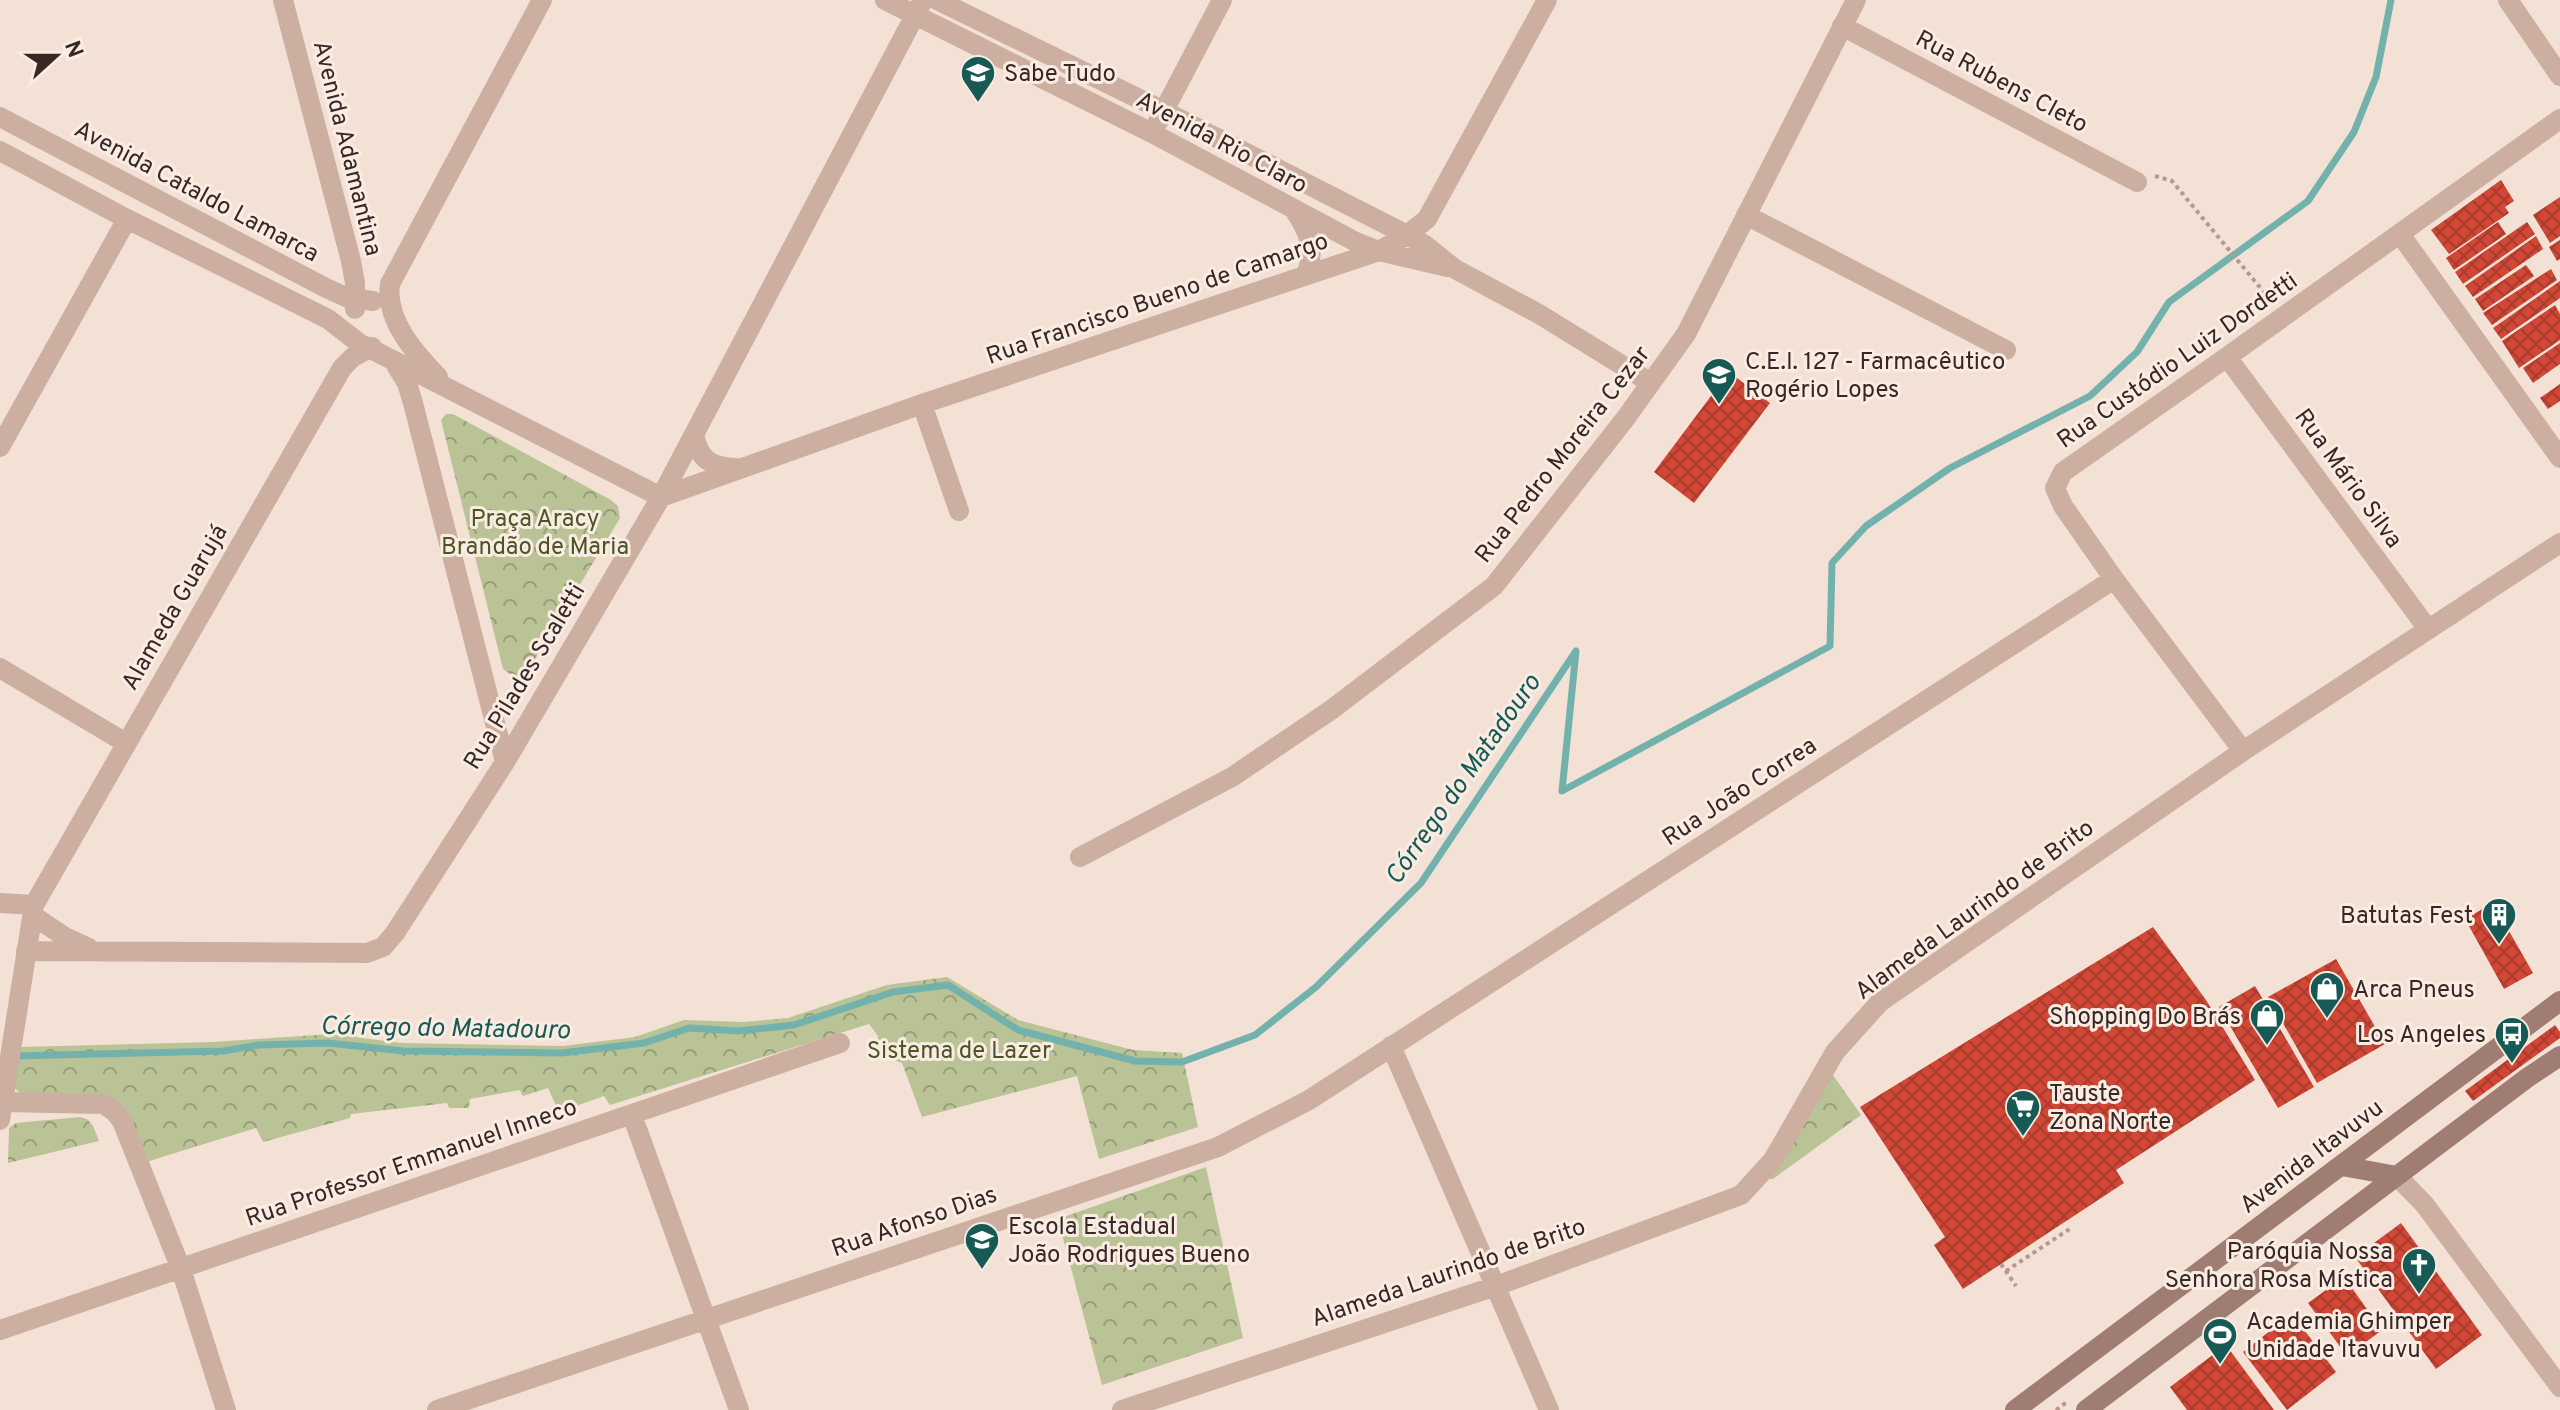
<svg xmlns="http://www.w3.org/2000/svg" width="2560" height="1410" font-family="Overpass,sans-serif">
<style>
.park{fill:url(#park-crowns)}
.lines{fill:none;stroke-linecap:round;stroke-linejoin:round}
.stream{stroke:#73b2ac;stroke-width:7}
.building{fill:url(#building-cross-hatch)}
.path{stroke:#b7988b;stroke-width:4;stroke-dasharray:4 4;stroke-linecap:butt}
.minor{stroke:#ccafa1;stroke-width:20}
.secondary{stroke:#9f7d73;stroke-width:20}
.labels{text-anchor:middle;stroke-width:6;stroke-linejoin:round;paint-order:stroke}
.poi-label{font-size:24px;fill:#352825;stroke:#faece2;text-anchor:start}
.street-label{font-size:24px;fill:#352825;stroke:#faece2}
.park-label{font-size:24px;fill:#4b5526;stroke:#faece2}
.water-label{font-size:26px;font-style:italic;fill:#175a55;stroke:#faece2}
</style>
<defs>
<pattern id="park-crowns" width="20" height="18" patternUnits="userSpaceOnUse" patternTransform="scale(2)"><rect width="20" height="18" fill="#bac395"/><path d="M2 6a3 3 0 1 1 6 0M12 15a3 3 0 1 1 6 0" fill="none" stroke="#989e79"/></pattern>
<pattern id="building-cross-hatch" width="8" height="8" patternUnits="userSpaceOnUse" patternTransform="scale(2)"><rect width="8" height="8" fill="#d14736"/><path d="M0 0l8 8M0 8l8-8" fill="none" stroke="#aa3b2d"/></pattern>
</defs>
<rect width="100%" height="100%" fill="#f3e1d6"/>
<!-- park -->
<path class="park" d="M 446,414 L 453,414 L 611,500 L 618,506 L 620,518 L 526,674 L 514,677 L 503,669 L 441,420 Z
M 947,977 L 1018,1020 L 1133,1050 L 1182,1053 L 1198,1127 L 1099,1159 L 1077,1076 L 922,1117 L 902,1063 L 875,1054 L 878,1036 L 869,1024 L 610,1105 L 604,1096 L 559,1112 L 548,1088 L 523,1096 L 520,1090 L 470,1099 L 469,1108 L 449,1108 L 447,1103 L 351,1114 L 350,1118 L 263,1142 L 256,1128 L 146,1162 L 128,1115 L 20,1093 L 14,1087 L 20,1047 L 213,1042 L 330,1034 L 402,1043 L 563,1046 L 635,1037 L 684,1020 L 743,1022 L 788,1018 L 887,985 Z
M 1833,1075 L 1861,1115 L 1773,1179 L 1768,1179 Z
M 80,1117 L 87,1119 L 93,1126 L 99,1141 L 8,1163 L 9,1128 L 16,1123 Z
M 1206,1167 L 1243,1338 L 1102,1385 L 1058,1219 Z"/>
<g class="lines">
<!-- stream -->
<path class="stream" d="M 14,1056 L 223,1051 L 259,1045 L 328,1043 L 403,1051 L 562,1053 L 644,1043 L 689,1028 L 738,1031 L 794,1025 L 893,992 L 948,985 L 1018,1030 L 1135,1061 L 1182,1062 L 1255,1035 L 1316,987 L 1421,883 L 1576,651 L 1562,791 L 1830,646 L 1832,563 L 1866,526 L 1950,468 L 2090,396 L 2137,352 L 2169,302 L 2308,201 L 2354,132 L 2376,77 L 2391,0"/>
</g>
<!-- building -->
<path class="building" d="M 2501,180 L 2514,201 L 2505,207 L 2509,213 L 2449,254 L 2431,230 Z
M 2560,197 L 2560,236 L 2550,243 L 2533,215 Z
M 2498,222 L 2506,234 L 2454,270 L 2446,258 Z
M 2527,222 L 2535,234 L 2463,284 L 2455,272 Z
M 2536,236 L 2543,249 L 2473,297 L 2465,286 Z
M 2560,240 L 2560,259 L 2557,261 L 2549,247 Z
M 2526,265 L 2534,276 L 2483,311 L 2475,299 Z
M 2551,269 L 2557,280 L 2492,325 L 2483,313 Z
M 2560,281 L 2560,298 L 2501,339 L 2493,328 Z
M 2555,305 L 2560,314 L 2560,340 L 2519,368 L 2502,341 Z
M 2560,343 L 2560,364 L 2533,383 L 2523,368 Z
M 1729,372 L 1770,403 L 1694,503 L 1654,472 Z
M 2560,384 L 2560,401 L 2548,409 L 2540,398 Z
M 2493,903 L 2533,973 L 2504,989 L 2465,919 Z
M 2153,927 L 2206,1000 L 2255,1080 L 2116,1170 L 2124,1183 L 1963,1289 L 1934,1245 L 1945,1237 L 1860,1107 Z
M 2336,959 L 2385,1044 L 2317,1083 L 2268,997 Z
M 2255,986 L 2314,1087 L 2278,1108 L 2219,1007 Z
M 2555,1025 L 2560,1032 L 2560,1038 L 2473,1101 L 2465,1091 Z
M 2401,1223 L 2482,1335 L 2436,1369 L 2355,1257 Z
M 2344,1277 L 2382,1330 L 2347,1356 L 2308,1303 Z
M 2292,1314 L 2336,1372 L 2287,1410 L 2243,1352 Z
M 2226,1345 L 2274,1410 L 2187,1410 L 2170,1387 Z"/>
<g class="lines">
<!-- path -->
<path class="path" d="M 2155,176 L 2172,181 L 2272,302
M 2001,1264 L 2016,1286
M 2006,1271 L 2071,1228
M 2056,1410 L 2067,1402"/>
<!-- minor -->
<path class="minor" d="M 283,0 L 351,261 L 355,283 L 355,309
M 885,0 L 1152,133 L 1356,242 L 1379,251 L 1447,267
M 937,0 L 1164,111 L 1407,235 L 1425,245 L 1455,269 L 1539,314 L 1651,383
M 2508,0 L 2560,76
M 1842,26 L 2137,182
M 0,117 L 326,288 L 348,298 L 373,301
M 1158,122 L 1222,0
M 0,151 L 127,219 L 328,319 L 359,343
M 1294,210 C 1309,231 1316,250 1306,275
M 1746,215 L 2006,350
M 2400,234 L 2560,458
M 365,346 L 661,497 L 922,404 L 1379,251 L 1407,235 L 1427,219 L 1547,0
M 2227,357 L 2428,629
M 394,362 L 407,383 L 413,403 L 505,762
M 438,377 C 415,353 385,320 390,284 L 542,0
M 922,404 L 959,511
M 694,434 C 699,460 711,467 736,468
M 0,447 L 127,219
M 0,668 L 126,743
M 2243,751 L 2114,579 L 2063,506 L 2055,488 L 2063,472 L 2227,357 L 2560,119
M 1080,857 L 1232,777 L 1331,710 L 1494,586 L 1625,419 L 1686,334 L 1856,0
M 0,903 L 34,905
M 32,915 L 65,937 L 89,948
M 26,951 L 367,953 L 383,947 L 395,933 L 505,762 L 661,497 L 923,0
M 1391,1046 L 1549,1410
M 3,1102 L 103,1104 L 114,1111 L 122,1121 L 181,1269 L 226,1410
M 632,1115 L 739,1410
M 0,1120 L 34,905 L 342,368 L 353,357 L 372,347
M 2397,1176 L 2425,1205 L 2560,1387
M 0,1330 L 840,1043
M 437,1410 L 1218,1147 L 1309,1100 L 2114,579
M 1122,1410 L 1496,1286 L 1741,1195 L 1773,1160 L 1835,1052 L 1880,1002 L 2243,751 L 2560,543"/>
<!-- secondary -->
<path class="secondary" d="M 2342,1166 L 2397,1176
M 2015,1410 L 2560,1001
M 2086,1410 L 2527,1078 L 2560,1056"/>
</g>
<!-- icons -->
<defs>
<symbol id="school-pin" viewBox="-11 -11 22 30"><path d="M0 17L-7.5 6A9.5 9.5 0 1 1 7.5 6Z" fill="#175a55" stroke="#faece2"/><path d="M0-5L7-2L0 1L-7-2ZM-4 1L0 2.5L4 1V4Q0 6-4 4Z" fill="#fff"/></symbol>
<symbol id="building-pin" viewBox="-11 -11 22 30"><path d="M0 17L-7.5 6A9.5 9.5 0 1 1 7.5 6Z" fill="#175a55" stroke="#faece2"/><path d="M-4-6H4V6H1V3H-1V6H-4ZM-2.5-4.3h1.7v1.8h-1.7ZM.8-4.3h1.7v1.8H.8ZM-2.5-1h1.7V.8h-1.7ZM.8-1h1.7V.8H.8Z" fill="#fff"/></symbol>
<symbol id="shop-pin" viewBox="-11 -11 22 30"><path d="M0 17L-7.5 6A9.5 9.5 0 1 1 7.5 6Z" fill="#175a55" stroke="#faece2"/><path d="M-5-2.5h2.3a2.7 3.5 0 0 1 5.4 0H5L5.5 6h-11ZM-1.5-2.5h3a1.5 2.3 0 0 0-3 0Z" fill="#fff"/></symbol>
<symbol id="bus-pin" viewBox="-11 -11 22 30"><path d="M0 17L-7.5 6A9.5 9.5 0 1 1 7.5 6Z" fill="#175a55" stroke="#faece2"/><path d="M-5-6H5V4H4V6H2V4H-2V6H-4V4H-5ZM-3.5-4V0h7V-4ZM-3.5 1.2v1.5H-2V1.2ZM2 1.2v1.5H3.5V1.2Z" fill="#fff"/></symbol>
<symbol id="supermarket-pin" viewBox="-11 -11 22 30"><path d="M0 17L-7.5 6A9.5 9.5 0 1 1 7.5 6Z" fill="#175a55" stroke="#faece2"/><path d="M-6-5.5h2.5l.6 2H6L4.5 2H-2.5L-4.4-4H-6ZM-1.5 3.2a1.3 1.3 0 1 0 .1 0ZM3 3.2a1.3 1.3 0 1 0 .1 0Z" fill="#fff"/></symbol>
<symbol id="church-pin" viewBox="-11 -11 22 30"><path d="M0 17L-7.5 6A9.5 9.5 0 1 1 7.5 6Z" fill="#175a55" stroke="#faece2"/><path d="M-1.2-6h2.4v3.5h3.3v2.4h-3.3V6h-2.4V-.1h-3.3v-2.4h3.3Z" fill="#fff"/></symbol>
<symbol id="stadium-pin" viewBox="-11 -11 22 30"><path d="M0 17L-7.5 6A9.5 9.5 0 1 1 7.5 6Z" fill="#175a55" stroke="#faece2"/><path d="M0-5a6.5 5 0 1 0 0 10a6.5 5 0 1 0 0-10ZM-3.5-1.8h7v3.6h-7Z" fill="#fff"/></symbol>
</defs>
<g fill-rule="evenodd">
<use href="#school-pin" x="958" y="53" width="40" height="54"/>
<use href="#school-pin" x="1699" y="355" width="40" height="54"/>
<use href="#building-pin" x="2479" y="895" width="40" height="54"/>
<use href="#shop-pin" x="2307" y="969" width="40" height="54"/>
<use href="#shop-pin" x="2247" y="996" width="40" height="54"/>
<use href="#bus-pin" x="2492" y="1014" width="40" height="54"/>
<use href="#supermarket-pin" x="2003" y="1087" width="40" height="54"/>
<use href="#school-pin" x="962" y="1220" width="40" height="54"/>
<use href="#church-pin" x="2399" y="1245" width="40" height="54"/>
<use href="#stadium-pin" x="2200" y="1315" width="40" height="54"/>
</g>
<g class="labels">
<!-- poi labels -->
<g class="poi-label">
<text x="1004" y="81">Sabe Tudo</text>
<text x="1745" y="369">C.E.I. 127 - Farmacêutico<tspan x="1745" dy="28">Rogério Lopes</tspan></text>
<text x="2473" y="923" text-anchor="end">Batutas Fest</text>
<text x="2353" y="997">Arca Pneus</text>
<text x="2241" y="1024" text-anchor="end">Shopping Do Brás</text>
<text x="2486" y="1042" text-anchor="end">Los Angeles</text>
<text x="2049" y="1101">Tauste<tspan x="2049" dy="28">Zona Norte</tspan></text>
<text x="1008" y="1234">Escola Estadual<tspan x="1008" dy="28">João Rodrigues Bueno</tspan></text>
<text x="2393" y="1259" text-anchor="end">Paróquia Nossa<tspan x="2393" dy="28">Senhora Rosa Mística</tspan></text>
<text x="2246" y="1329">Academia Ghimper<tspan x="2246" dy="28">Unidade Itavuvu</tspan></text>
</g>
<!-- street labels -->
<g class="street-label">
<text transform="translate(2002 81) rotate(28)" y="8">Rua Rubens Cleto</text>
<text transform="translate(1222 142) rotate(28)" y="8">Avenida Rio Claro</text>
<text transform="translate(348 148) rotate(76)" y="8">Avenida Adamantina</text>
<text transform="translate(197 191) rotate(28)" y="8">Avenida Cataldo Lamarca</text>
<text transform="translate(1157 298) rotate(-19)" y="8">Rua Francisco Bueno de Camargo</text>
<text transform="translate(2177 360) rotate(-35)" y="8">Rua Custódio Luiz Dordetti</text>
<text transform="translate(1562 454) rotate(-52)" y="8">Rua Pedro Moreira Cezar</text>
<text transform="translate(2349 478) rotate(54)" y="8">Rua Mário Silva</text>
<text transform="translate(174 607) rotate(-60)" y="8">Alameda Guarujá</text>
<text transform="translate(524 676) rotate(-59)" y="8">Rua Pilades Scaletti</text>
<text transform="translate(1739 791) rotate(-33)" y="8">Rua João Correa</text>
<text transform="translate(1974 909) rotate(-36)" y="8">Alameda Laurindo de Brito</text>
<text transform="translate(2311 1156) rotate(-37)" y="8">Avenida Itavuvu</text>
<text transform="translate(411 1162) rotate(-19)" y="8">Rua Professor Emmanuel Inneco</text>
<text transform="translate(914 1221) rotate(-19)" y="8">Rua Afonso Dias</text>
<text transform="translate(1448 1272) rotate(-19)" y="8">Alameda Laurindo de Brito</text>
</g>
<!-- park labels -->
<g class="park-label">
<text x="535" y="526">Praça Aracy<tspan x="535" dy="28">Brandão de Maria</tspan></text>
<text x="959" y="1058">Sistema de Lazer</text>
</g>
<!-- water labels -->
<g class="water-label">
<text transform="translate(1462 779) rotate(-55)" y="9">Córrego do Matadouro</text>
<text transform="translate(445 1027) rotate(1)" y="9">Córrego do Matadouro</text>
</g>
</g>
<!-- north arrow -->
<g transform="translate(56 56) rotate(69)" stroke="#faece2" stroke-width="6" paint-order="stroke">
<path d="M0-6L14 30L0 20L-14 30Z" fill="#352825"/>
<text y="-12" font-size="22" font-weight="bold" text-anchor="middle" fill="#352825">N</text>
</g>
</svg>
